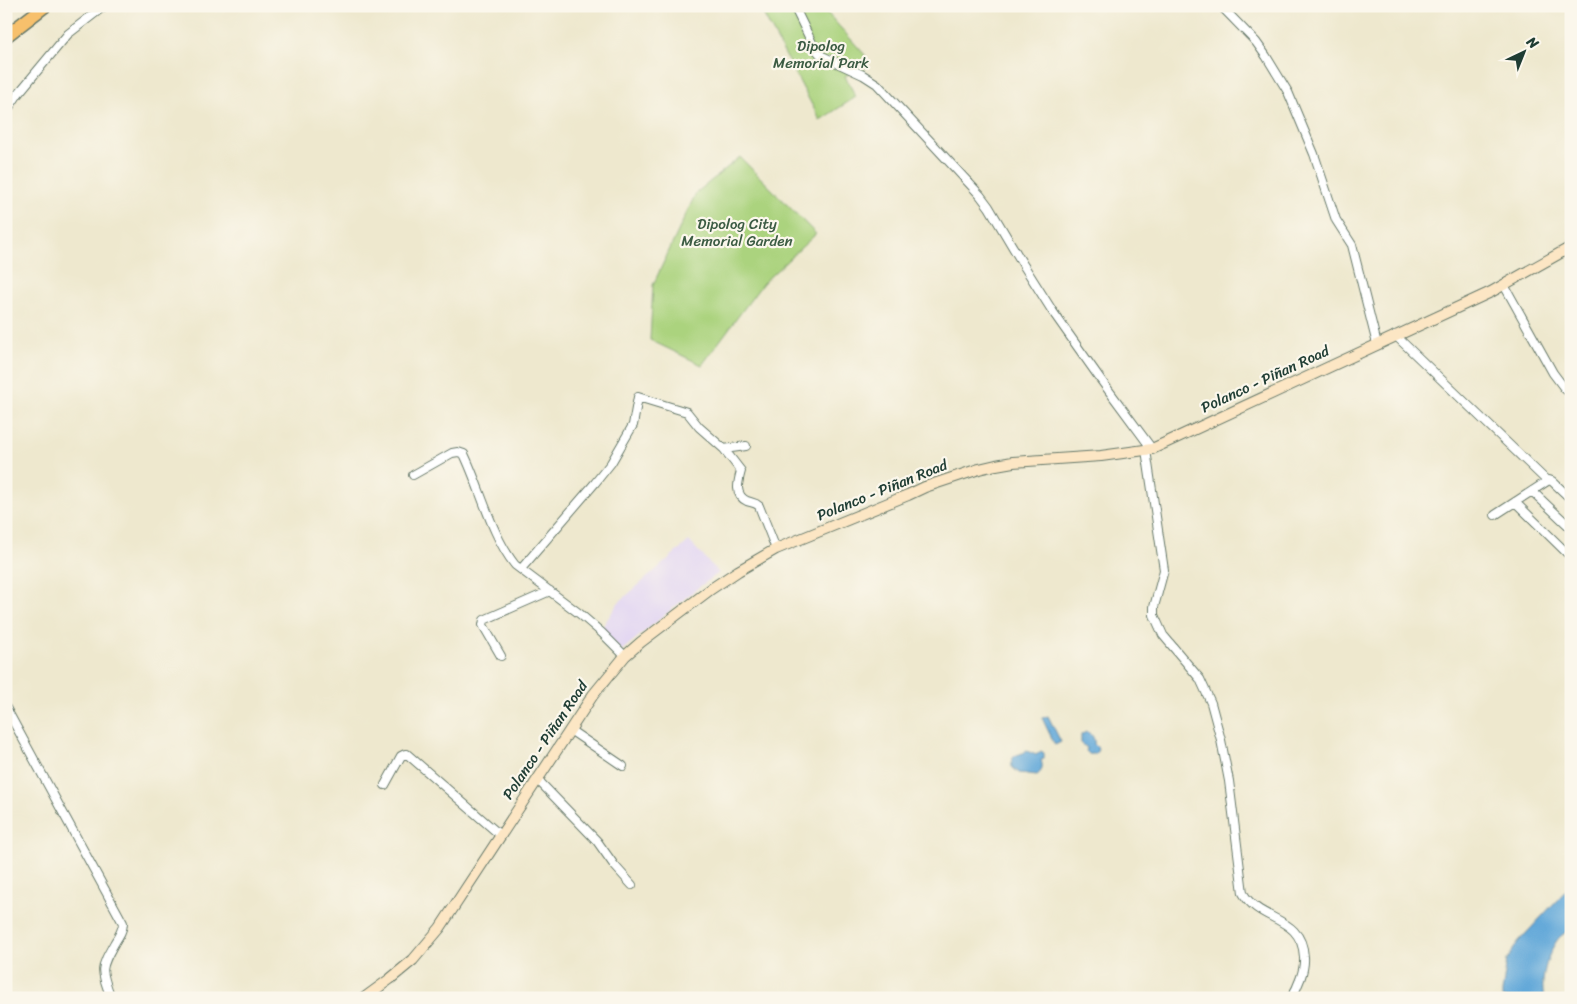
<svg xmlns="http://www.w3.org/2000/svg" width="1577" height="1004" font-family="Sriracha,sans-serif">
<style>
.built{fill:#e1d4f3}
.green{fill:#abd37e;stroke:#658859}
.water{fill:#64a9d9;stroke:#427386}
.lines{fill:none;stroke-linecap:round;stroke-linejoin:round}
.minor-casing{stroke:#67796a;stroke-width:10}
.secondary-casing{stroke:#67796a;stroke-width:12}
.trunk-casing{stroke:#67796a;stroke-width:15}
.minor{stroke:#fff;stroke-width:8}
.secondary{stroke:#fce6c4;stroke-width:10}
.trunk{stroke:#f7c06c;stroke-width:12}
.labels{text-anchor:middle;stroke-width:4.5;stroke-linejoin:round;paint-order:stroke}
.park-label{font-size:15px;fill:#3b5b43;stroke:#fbf7ec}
.street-label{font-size:15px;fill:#1f3d34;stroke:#fbf7ec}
</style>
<rect width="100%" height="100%" fill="#fbf7ec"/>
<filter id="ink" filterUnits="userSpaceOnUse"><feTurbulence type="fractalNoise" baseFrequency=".02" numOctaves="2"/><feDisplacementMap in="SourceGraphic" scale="10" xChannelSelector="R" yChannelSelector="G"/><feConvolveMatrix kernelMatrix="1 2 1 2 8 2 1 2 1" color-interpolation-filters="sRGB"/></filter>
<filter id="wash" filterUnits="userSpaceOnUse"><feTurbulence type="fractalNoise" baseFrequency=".0096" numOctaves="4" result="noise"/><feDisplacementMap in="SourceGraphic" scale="20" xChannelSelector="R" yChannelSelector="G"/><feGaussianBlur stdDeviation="1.12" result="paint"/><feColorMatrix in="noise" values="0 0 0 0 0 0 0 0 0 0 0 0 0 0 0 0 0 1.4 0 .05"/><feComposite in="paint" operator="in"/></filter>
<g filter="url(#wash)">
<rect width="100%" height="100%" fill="#eee8ce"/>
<!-- built -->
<path class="built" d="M 689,541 L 719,573 L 695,590 L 621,651 L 601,629 L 618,603 Z"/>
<!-- green -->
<path class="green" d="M 759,6 L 821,6 L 865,55 L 864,71 L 860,73 L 854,71 L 845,76 L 856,97 L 820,120 Z
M 740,157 L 816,234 L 763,283 L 702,365 L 650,340 L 653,285 L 696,193 Z"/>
<!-- water -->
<path class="water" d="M 1048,716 L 1061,742 L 1055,745 L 1042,718 Z
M 1086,732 C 1092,733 1095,739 1094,744 L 1098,748 C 1098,753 1093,755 1089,754 L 1086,751 L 1087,748 L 1081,743 L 1081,735 Z
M 1027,751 L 1036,755 L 1041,751 L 1044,753 L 1044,759 L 1041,760 C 1043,766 1043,771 1037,775 L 1019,773 L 1012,767 C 1010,753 1019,756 1027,751 Z
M 1571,885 L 1571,928 C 1567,932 1561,935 1558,939 C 1547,954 1540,980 1544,998 L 1502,998 L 1502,993 L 1507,960 L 1518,942 Z"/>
</g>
<g filter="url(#ink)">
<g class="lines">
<defs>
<path id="minor" d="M 794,6 L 814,47 L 822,56 L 863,75 L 877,84 L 980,195 L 989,207 L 1024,266 L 1053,312 L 1101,380 L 1152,449
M 1221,6 L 1256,42 L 1266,56 L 1288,92 L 1314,154 L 1336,220 L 1352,245 L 1377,344
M 6,112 L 18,94 L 68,34 L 104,6
M 1504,285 L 1553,373 L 1565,389 L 1571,394
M 1395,335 L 1547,481
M 724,449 L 746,446
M 1146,450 L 1164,570 L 1154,607 L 1154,615 L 1163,635 L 1200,679 L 1211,703 L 1221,740 L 1229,781 L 1243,893 C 1260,923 1302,915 1304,957 C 1305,970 1298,987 1291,998
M 413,475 L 452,453 L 458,452 L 464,454 C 481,489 491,535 515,565 L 580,614 L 602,633 L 625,656
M 1532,491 L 1571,528
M 1515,502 L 1571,557
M 1495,515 L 1549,480 L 1552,481 L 1571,499
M 521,569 L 595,483 L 611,463 L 633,425 L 638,397 L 687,412 L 699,427 L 724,449 L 741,471 C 738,482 734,495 747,501 C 752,503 755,502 759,506 L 776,549
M 501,656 L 483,625 L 484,620 L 550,591
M 6,708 L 123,923 C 123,930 119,936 115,942 C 100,969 100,968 111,998
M 570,730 L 623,766
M 537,779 L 597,841 L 614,865 L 632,885
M 385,785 L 401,756 L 405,754 L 407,754 L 500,835"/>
<path id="secondary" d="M 364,998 L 390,979 L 413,960 L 440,928 L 593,695 L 625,656 L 641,642 L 711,589 L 738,571 L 776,549 L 908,495 L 925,487 L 979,469 L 996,465 L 1013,462 L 1101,456 L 1152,449 L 1491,292 L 1571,247"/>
<path id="trunk" d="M 6,36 L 45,6"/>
</defs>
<!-- minor casing -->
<use href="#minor" class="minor-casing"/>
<!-- secondary casing -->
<use href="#secondary" class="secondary-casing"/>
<!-- trunk casing -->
<use href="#trunk" class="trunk-casing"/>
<!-- minor -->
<use href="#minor" class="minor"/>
<!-- secondary -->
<use href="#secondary" class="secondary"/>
<!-- trunk -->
<use href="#trunk" class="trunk"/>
</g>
</g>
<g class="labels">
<!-- park labels -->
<g class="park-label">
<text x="821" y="51">Dipolog<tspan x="821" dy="17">Memorial Park</tspan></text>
<text x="737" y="229">Dipolog City<tspan x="737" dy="17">Memorial Garden</tspan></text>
</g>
<!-- street labels -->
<g class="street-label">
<text transform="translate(1265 379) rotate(-25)" y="5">Polanco - Piñan Road</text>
<text transform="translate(882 490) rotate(-22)" y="5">Polanco - Piñan Road</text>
<text transform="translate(545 740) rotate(-56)" y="5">Polanco - Piñan Road</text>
</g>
</g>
<!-- margin -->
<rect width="1577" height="1004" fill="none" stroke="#fbf7ec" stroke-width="25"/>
<!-- north arrow -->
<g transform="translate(1524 52) rotate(43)" stroke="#fbf7ec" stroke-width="4" paint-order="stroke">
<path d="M0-4L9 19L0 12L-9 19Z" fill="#1f3d34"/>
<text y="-8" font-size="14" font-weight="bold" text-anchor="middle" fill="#1f3d34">N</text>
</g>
</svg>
